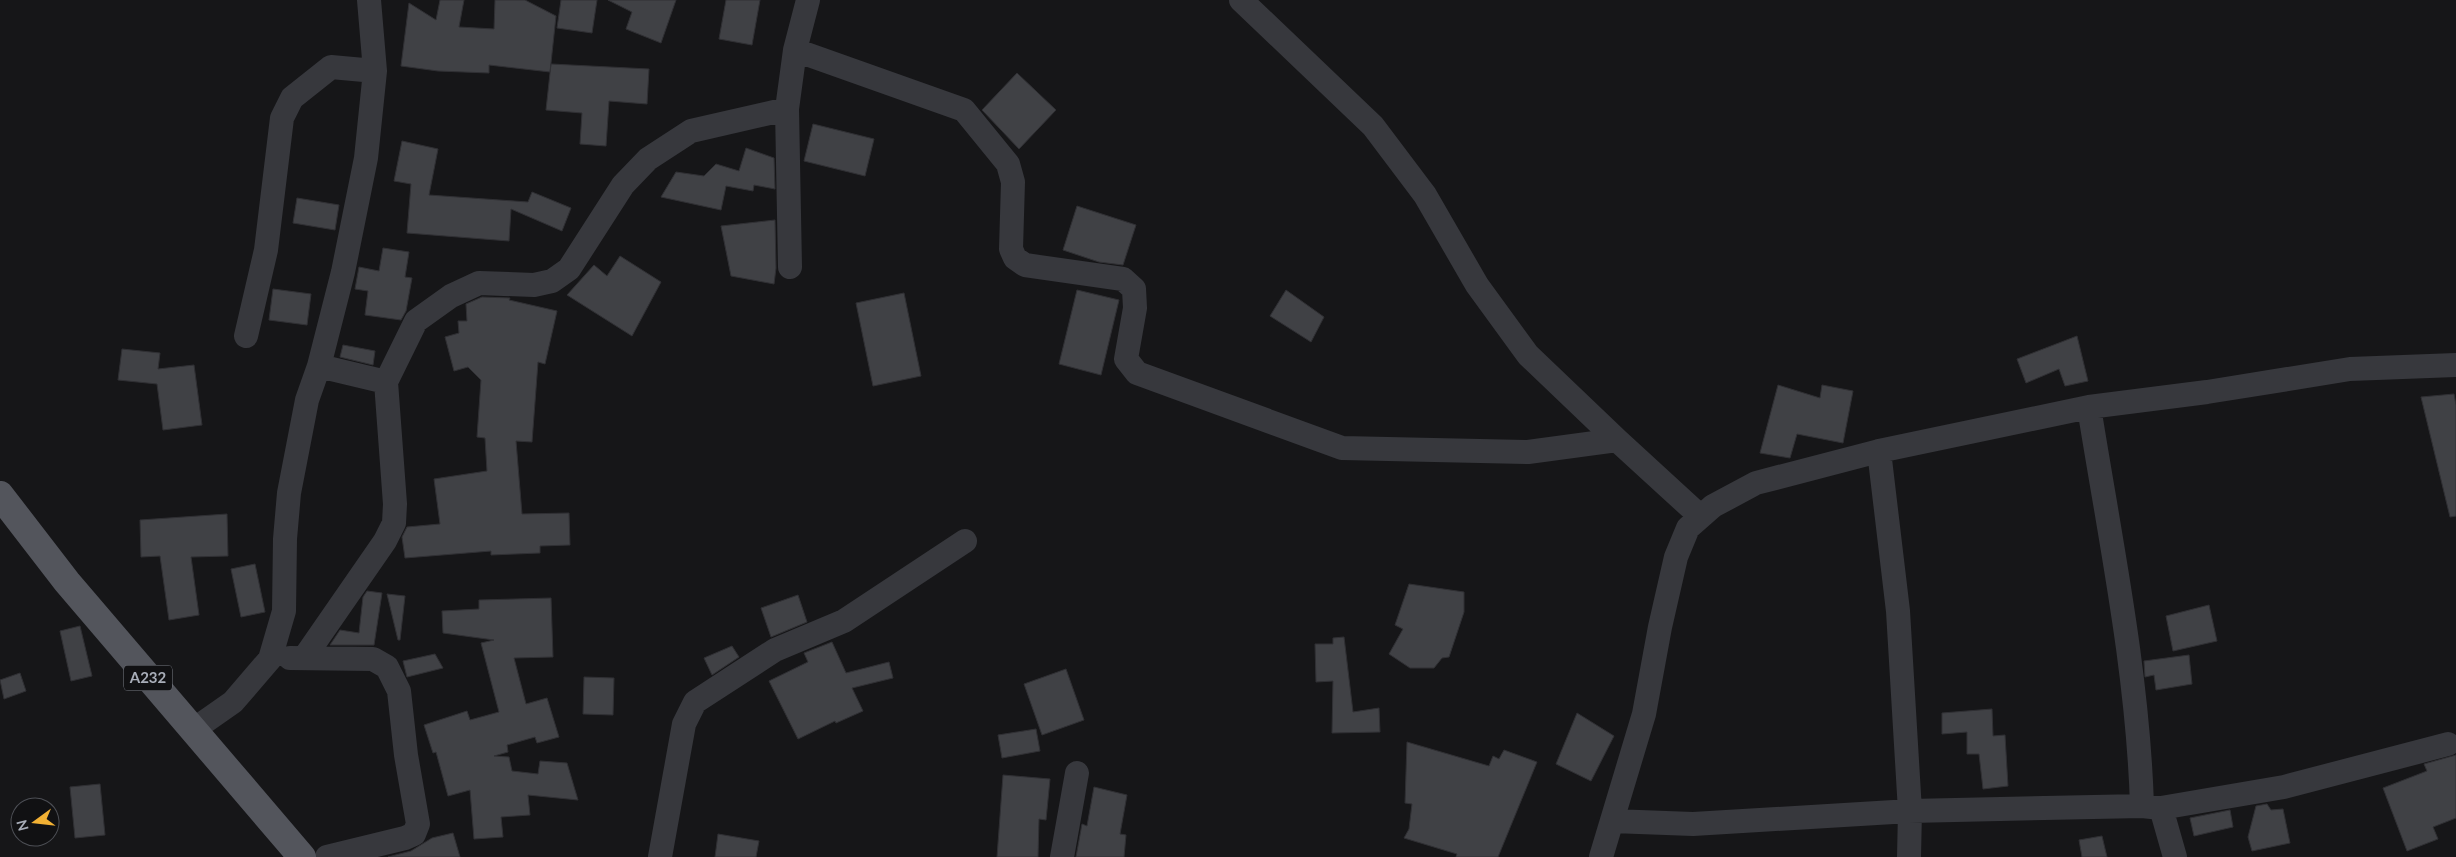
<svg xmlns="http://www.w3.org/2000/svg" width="2456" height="857" font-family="Lato,sans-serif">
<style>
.building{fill:#404145;stroke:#303034}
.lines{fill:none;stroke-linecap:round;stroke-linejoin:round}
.minor{stroke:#37383d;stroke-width:24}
.primary{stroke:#53555c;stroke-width:28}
.labels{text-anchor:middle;stroke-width:4.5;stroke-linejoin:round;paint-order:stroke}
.shield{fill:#111113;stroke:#7b7e86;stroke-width:1}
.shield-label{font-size:15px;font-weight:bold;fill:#a8adb8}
</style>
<rect width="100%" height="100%" fill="#161618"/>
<!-- building -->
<path class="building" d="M 440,0 L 464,0 L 459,27 L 494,29 L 495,0 L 525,0 L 556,16 L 550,72 L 489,65 L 489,73 L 438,71 L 401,66 L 409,3 L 436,20 Z
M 561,0 L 597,0 L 592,33 L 557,28 Z
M 608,0 L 676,0 L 661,43 L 626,29 L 632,12 Z
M 726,0 L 760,0 L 752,45 L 719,39 Z
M 551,64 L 649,69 L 647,104 L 609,101 L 606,146 L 580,144 L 582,113 L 546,110 Z
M 1017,73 L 1056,110 L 1019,149 L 982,110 Z
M 813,124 L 874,139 L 865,176 L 804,161 Z
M 402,141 L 438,149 L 429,195 L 528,202 L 532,192 L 571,208 L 562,231 L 511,209 L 509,241 L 407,233 L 411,184 L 394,181 Z
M 746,148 L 774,158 L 775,189 L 754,185 L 753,191 L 726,186 L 721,210 L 661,197 L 676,172 L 704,176 L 716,164 L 739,171 Z
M 297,198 L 339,205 L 335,230 L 293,223 Z
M 1077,206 L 1136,225 L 1123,265 L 1099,262 L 1063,250 Z
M 775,220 L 776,268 L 774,284 L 731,276 L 721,226 Z
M 383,248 L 409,252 L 405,277 L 412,278 L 406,311 L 401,320 L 365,315 L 368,291 L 355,289 L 359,267 L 379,271 Z
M 620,256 L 661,282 L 632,336 L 567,295 L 594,265 L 607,276 Z
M 273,289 L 311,294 L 307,325 L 269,320 Z
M 1077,290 L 1119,300 L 1101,375 L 1059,364 Z
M 1286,290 L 1324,317 L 1311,342 L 1270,316 Z
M 904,293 L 921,376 L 873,386 L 856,303 Z
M 482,297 L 510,298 L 509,300 L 557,311 L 545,364 L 538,362 L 532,442 L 516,441 L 522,514 L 569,513 L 570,545 L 540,546 L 540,553 L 491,555 L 491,551 L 405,558 L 402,537 L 407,527 L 440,524 L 434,479 L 487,471 L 485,438 L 477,437 L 481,380 L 468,367 L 454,371 L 445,337 L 459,333 L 458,321 L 467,321 L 466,304 Z
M 2077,336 L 2088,381 L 2065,386 L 2059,369 L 2026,383 L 2017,359 Z
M 343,345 L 375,351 L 373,365 L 340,357 Z
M 122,349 L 160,353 L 158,369 L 194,365 L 202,425 L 163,430 L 157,384 L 118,380 Z
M 1778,385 L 1820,398 L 1822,385 L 1853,391 L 1843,443 L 1797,434 L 1790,458 L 1760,453 Z
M 2454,394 L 2456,405 L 2456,516 L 2450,517 L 2421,397 Z
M 227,514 L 228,556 L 191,557 L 199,615 L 169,620 L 160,556 L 141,557 L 140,520 Z
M 255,564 L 265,612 L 241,617 L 231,569 Z
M 1409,584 L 1464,592 L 1464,612 L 1449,657 L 1442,658 L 1434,668 L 1410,668 L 1389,654 L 1403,629 L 1395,625 Z
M 367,591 L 382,593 L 374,645 L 330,645 L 340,630 L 359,633 L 363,597 Z
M 387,594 L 405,596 L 400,640 L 398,640 Z
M 798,595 L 807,622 L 771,637 L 761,608 Z
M 551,598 L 553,657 L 514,658 L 526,704 L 547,698 L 559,737 L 537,743 L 535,737 L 507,745 L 508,752 L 494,756 L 509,757 L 512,771 L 538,774 L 540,761 L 567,763 L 578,800 L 528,795 L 530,815 L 501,817 L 503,837 L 474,839 L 470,790 L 448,796 L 436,752 L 433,753 L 424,725 L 467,711 L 470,720 L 499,712 L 481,643 L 494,640 L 443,633 L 442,611 L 479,609 L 479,600 Z
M 2209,605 L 2217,641 L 2173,651 L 2166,616 Z
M 80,626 L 92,676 L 71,681 L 60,631 Z
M 1344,637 L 1353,712 L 1379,708 L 1380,732 L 1332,733 L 1333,681 L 1316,682 L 1315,644 L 1333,644 L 1333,638 Z
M 832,642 L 846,673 L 889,662 L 893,678 L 852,688 L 863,711 L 836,723 L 835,721 L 798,739 L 769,681 L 808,662 L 804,653 Z
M 732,646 L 739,657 L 712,675 L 704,658 Z
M 435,654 L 443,668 L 407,677 L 403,661 Z
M 2189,655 L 2192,684 L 2156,690 L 2154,675 L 2145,677 L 2144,661 Z
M 1066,669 L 1084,720 L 1042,735 L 1024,684 Z
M 20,673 L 26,691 L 4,699 L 0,680 Z
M 584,677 L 614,678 L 613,715 L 583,714 Z
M 1992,709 L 1993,736 L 2005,735 L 2008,786 L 1983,789 L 1979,754 L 1967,754 L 1967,732 L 1942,734 L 1942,713 Z
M 1577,713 L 1614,736 L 1591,781 L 1556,764 Z
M 1036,729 L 1040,751 L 1002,758 L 998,735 Z
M 1407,742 L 1489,766 L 1493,756 L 1499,759 L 1504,750 L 1537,762 L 1498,857 L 1456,857 L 1457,854 L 1404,838 L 1409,829 L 1412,804 L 1405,803 Z
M 2456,755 L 2456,818 L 2433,827 L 2438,839 L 2407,851 L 2383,788 L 2427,771 L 2424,764 Z
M 1003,775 L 1050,779 L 1046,820 L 1039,819 L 1038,857 L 997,857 Z
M 100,784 L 105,835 L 75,838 L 70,787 Z
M 1094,787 L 1127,795 L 1120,834 L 1126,835 L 1124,857 L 1076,857 L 1082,824 L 1087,826 Z
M 2267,804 L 2271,810 L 2283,809 L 2290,843 L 2252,851 L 2248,837 L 2256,806 Z
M 2230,810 L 2233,827 L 2194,836 L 2190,818 Z
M 453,833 L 460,857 L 388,857 L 411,851 L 432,838 Z
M 718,834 L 759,841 L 756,857 L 715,857 Z
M 2102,836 L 2107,857 L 2082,857 L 2079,840 Z"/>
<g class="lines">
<!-- minor -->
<path class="minor" d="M 1241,0 L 1373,126 L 1425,195 L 1477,285 L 1528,355 L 1617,440 L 1700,516
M 795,50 L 964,110 L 1008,164 L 1013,182 L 1011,249 L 1015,258 L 1025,265 L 1123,279 L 1134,289 L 1135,308 L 1126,359 L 1137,373 L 1342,448 L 1528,452 L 1617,440
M 790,267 L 787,109 L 795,50 L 808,0
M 246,336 L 266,250 L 282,118 L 292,98 L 331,67 L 375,71
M 319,366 L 386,382
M 2089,407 C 2110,539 2138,672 2142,806
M 1879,451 L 1898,611 L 1910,811 L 1909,857
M 290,658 L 373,659 L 387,667 L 399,691 L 406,755 L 418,824 L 414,834 L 405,838 L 327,857
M 304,658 L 385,541 L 394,523 L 395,504 L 386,382 L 416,321 L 451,296 L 479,283 L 534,285 L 552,281 L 569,269 L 623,185 L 648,159 L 691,131 L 787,109
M 193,730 L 233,702 L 270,659 L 284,611 L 285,539 L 289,493 L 307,400 L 319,366 L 343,272 L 366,158 L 375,71 L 369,0
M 2161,808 L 2175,857
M 1612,821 L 1693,824 L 1910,811 L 2142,806 L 2161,808 L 2284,787 L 2448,744
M 660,857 L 684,724 L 695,702 L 775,650 L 844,621 L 965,541
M 1062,857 L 1077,773
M 1601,857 L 1644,714 L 1660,627 L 1676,557 L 1688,528 L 1713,506 L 1756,483 L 1879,451 L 2089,407 L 2207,392 L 2350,369 L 2456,365"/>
<!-- primary -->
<path class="primary" d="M 0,495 L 67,582 L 302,857"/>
</g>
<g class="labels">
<!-- shield labels -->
<rect class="shield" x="124" y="665.5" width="48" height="25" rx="4"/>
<g class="shield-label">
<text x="148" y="683">A232</text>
</g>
</g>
<!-- north arrow -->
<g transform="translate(35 822) rotate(255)"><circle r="24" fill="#111113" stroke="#4d4f55"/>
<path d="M0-4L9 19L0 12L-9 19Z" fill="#f2b134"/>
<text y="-8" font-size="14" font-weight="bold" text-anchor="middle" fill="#a8adb8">N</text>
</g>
</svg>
